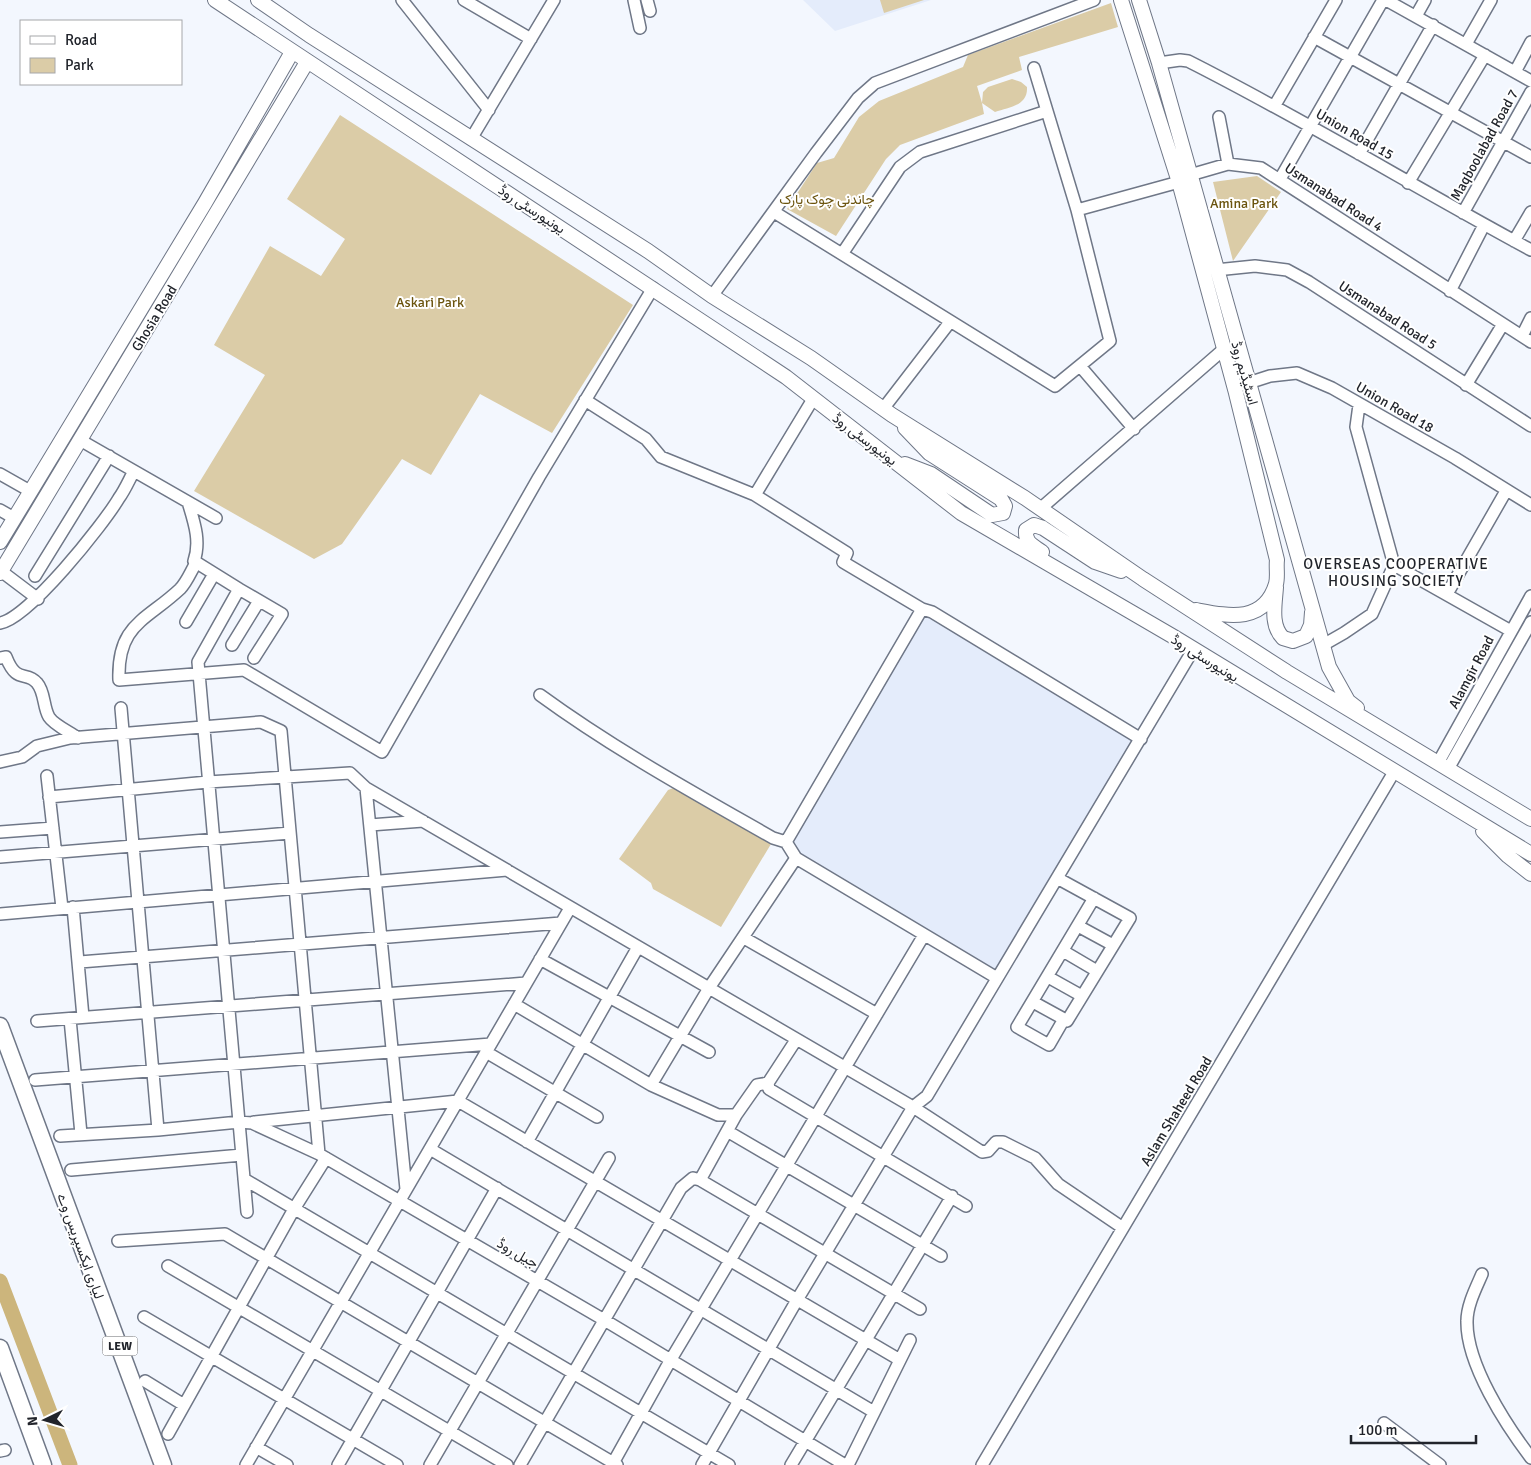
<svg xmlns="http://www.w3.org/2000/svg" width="1531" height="1465" font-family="Signika,Vazirmatn,sans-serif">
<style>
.built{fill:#e4ecfb}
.green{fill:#dbcca7}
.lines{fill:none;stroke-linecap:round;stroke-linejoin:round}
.river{stroke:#ccb57c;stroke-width:15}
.minor-casing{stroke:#6f7787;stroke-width:14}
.major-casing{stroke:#6f7787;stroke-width:16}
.highway-casing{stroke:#6f7787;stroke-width:19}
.minor{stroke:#fff;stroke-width:11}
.major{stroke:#fff;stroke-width:14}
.highway{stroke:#fff;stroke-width:16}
.labels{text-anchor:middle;stroke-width:4;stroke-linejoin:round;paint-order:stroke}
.shield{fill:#fff;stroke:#64666b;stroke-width:1}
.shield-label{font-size:12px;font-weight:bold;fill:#21242b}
.street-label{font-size:14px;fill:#21242b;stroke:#fff}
.park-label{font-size:14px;fill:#6b540e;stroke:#fff}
.neighbourhood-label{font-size:15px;letter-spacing:1px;fill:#21242b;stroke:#fff}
</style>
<rect width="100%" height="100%" fill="#f3f7fe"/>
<!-- built -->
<path class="built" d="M 803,0 L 931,0 L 835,31 Z
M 922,609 L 1141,739 L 997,978 L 796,858 L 786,842 Z"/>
<!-- green -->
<path class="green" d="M 880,0 L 924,0 L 884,13 Z
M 1111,3 L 1118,27 L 1019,57 L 1022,70 L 977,86 L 982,103 L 983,92 L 988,87 L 1012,79 L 1021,82 L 1027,87 C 1028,106 1009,107 995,112 L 982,103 L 984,114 L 900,145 L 886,159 L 836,236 L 787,209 L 817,163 L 834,158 L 859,117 L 879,101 L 963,67 L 968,55 Z
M 340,115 L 633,305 L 552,433 L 480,394 L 431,475 L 402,459 L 342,544 L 314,559 L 194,491 L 265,375 L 214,345 L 270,246 L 321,276 L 345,239 L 287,199 Z
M 1257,176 L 1281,192 L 1233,261 L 1213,182 Z
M 676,787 L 771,844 L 721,927 L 653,889 L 651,883 L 619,859 L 668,790 Z"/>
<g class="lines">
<!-- river -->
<path class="river" d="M 0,1281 L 70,1465"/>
<defs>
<path id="minor" d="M 402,0 L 489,110
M 464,0 L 531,39
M 634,0 L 640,28
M 647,0 L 650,11
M 1386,0 L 1531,81
M 1416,16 L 1425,0
M 1314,37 L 1531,157
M 1466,44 L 1491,0
M 1159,63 L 1180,60 L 1188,61 C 1305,120 1416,188 1531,250
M 1515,72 L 1531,42
M 1275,105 L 1336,0
M 1219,117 L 1228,164
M 471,139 L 554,0
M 1359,154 L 1433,25
M 1190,175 L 1228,164 L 1261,168 L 1531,342
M 1280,179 L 1383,0
M 1408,183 L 1485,55
M 1077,210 L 1179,182
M 774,212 L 1055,386 L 1110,341 L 1077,210 L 1034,68
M 1463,213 L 1531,92
M 1514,241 L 1531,212
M 842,254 L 900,167 L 920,152 L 1047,111
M 1216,270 L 1255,266 L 1287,270 L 1309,282 L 1531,426
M 1450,291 L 1484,225
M 712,296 L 816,153 L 858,98 L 875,83 L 1094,0
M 1522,336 L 1531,318
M 1080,366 L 1134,429
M 1242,385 L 1270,376 L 1297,373 L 1332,388 L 1455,458 L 1531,505
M 1466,385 L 1503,324
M 1359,405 L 1356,427 L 1394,565 L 1511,631
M 883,409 L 950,322
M 80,440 L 216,518
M 0,474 L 30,491
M 755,495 L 813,399
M 188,502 C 194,522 201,541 194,561 L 239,589 L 198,662 L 247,1212
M 1040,509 L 1224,349
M 0,510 L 14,518
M 196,563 C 191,571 187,582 180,589 C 146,621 117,624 119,680 L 244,670 L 382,752 L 539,477 L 653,288
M 1,571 L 38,599
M 35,576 L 109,456
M 239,589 L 282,614 L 254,658
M 1447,594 L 1506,491
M 922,609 L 932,612 L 1141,739
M 186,622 L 214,574
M 0,623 C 28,619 103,525 119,498 C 125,490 129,480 134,471
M 232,645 L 259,601
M 1323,645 L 1344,633 L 1372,614 L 1394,565
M 0,658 L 6,657 C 17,685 26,670 37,683 C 45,692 43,707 49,717 C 54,725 70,732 78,738
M 540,695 C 614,749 694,793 773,838 L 786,842 L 922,609 L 843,562 L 847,553 L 755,495 L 661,457 L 646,439 L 585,400
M 121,708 L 158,1130
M 0,762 L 22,757 L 37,746 L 70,738 L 261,722 L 281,731 L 319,1154
M 1438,763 L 1531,596
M 1448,769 L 1531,622
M 47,776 L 62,908
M 366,788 L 406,1189
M 49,797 L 208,782 L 350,773 L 366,788 L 913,1107 L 982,1152 L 988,1151 L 996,1142 L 1003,1142 L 1035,1158 L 1058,1184 L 1123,1228
M 370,825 L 423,821
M 0,832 L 53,828
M 786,842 L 796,858 L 997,978
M 0,857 L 290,833
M 1057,878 L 1130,918 L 1067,1021 L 1064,1019 L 1049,1045 L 1017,1027 L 1094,898
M 73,907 L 83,1017
M 0,914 L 507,870
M 1078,926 L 1113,945
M 744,938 L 877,1014
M 1063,951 L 1097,971
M 540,959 L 709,1052
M 80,962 L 561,923
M 1048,977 L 1082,996
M 1033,1002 L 1064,1019
M 514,1004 L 651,1085 L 718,1115 L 736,1115
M 70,1019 L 81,1134
M 37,1021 L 526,983
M 486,1052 L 597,1117
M 35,1080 L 491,1044
M 768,1083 L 769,1089 L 966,1206
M 651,1085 L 709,988 L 796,858
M 254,1122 L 458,1101 L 900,1360
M 727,1131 L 941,1256
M 60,1136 L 158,1130 L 239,1122 L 252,1123 L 319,1154 L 606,1321 L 845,1465
M 527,1142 L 638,947
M 430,1149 L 874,1412
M 71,1170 L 242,1155
M 244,1179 L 729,1465
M 700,1180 L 920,1309
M 118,1241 L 225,1234 L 617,1465
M 168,1266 L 507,1465
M 1482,1274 C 1476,1288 1467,1305 1467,1321 C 1466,1364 1506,1425 1531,1458
M 144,1317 L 397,1465
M 145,1381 L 184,1405
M 1384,1423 L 1440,1465
M 168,1434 L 294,1209 L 326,1158
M 256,1447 L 287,1465
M 0,1451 L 5,1450
M 246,1465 L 570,908
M 338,1465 L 497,1188
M 430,1465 L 609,1158
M 520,1465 L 681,1188 L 693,1178 L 700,1180 L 736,1115 L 757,1085 L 768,1083 L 796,1040
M 612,1465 L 670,1361 L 924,935
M 702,1465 L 797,1300 L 913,1107 L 927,1096 L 1193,650
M 791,1465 L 952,1196
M 848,1465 L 910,1340
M 982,1465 L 1394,772"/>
<path id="major" d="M 215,0 L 786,377 L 961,513 L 1174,637 L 1531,854
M 258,0 L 309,35 L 648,251 L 712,296 L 811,358 L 892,415 L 1025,498 L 1143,579 L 1287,672 L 1531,819
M 1121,0 L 1179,182 L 1236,393 L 1277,560 C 1276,567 1278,577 1276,584 C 1264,624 1228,616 1196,610
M 1139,0 L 1159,63 L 1329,667 L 1348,701 L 1357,708
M 905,428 L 929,453 L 1001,499 L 1005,506 L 1003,513 L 992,515 L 931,474 L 905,464
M 0,542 L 205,203 L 292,52
M 1042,552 C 1032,545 1025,543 1026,530 L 1034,525 L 1043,528 L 1095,562 L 1121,571
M 0,573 L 307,62
M 1276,587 C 1275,604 1270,625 1283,638 L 1293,641 L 1306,636 L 1311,625 L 1312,612
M 1483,831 L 1508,856 L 1531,874"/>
<path id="highway" d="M 0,1026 L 163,1465
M 0,1348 L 43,1465"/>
</defs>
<!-- minor casing -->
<use href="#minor" class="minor-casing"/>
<!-- major casing -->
<use href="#major" class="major-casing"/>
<!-- highway casing -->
<use href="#highway" class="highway-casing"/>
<!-- minor -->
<use href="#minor" class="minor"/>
<!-- major -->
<use href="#major" class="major"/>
<!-- highway -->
<use href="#highway" class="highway"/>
</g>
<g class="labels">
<!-- shield labels -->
<rect class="shield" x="102.5" y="1336.5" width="35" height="19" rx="4"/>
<g class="shield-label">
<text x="120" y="1350">LEW</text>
</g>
<!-- street labels -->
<g class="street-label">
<text transform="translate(1355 134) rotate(30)" y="5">Union Road 15</text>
<text transform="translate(1484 145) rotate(-61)" y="5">Maqboolabad Road 7</text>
<text transform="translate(1334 197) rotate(33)" y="5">Usmanabad Road 4</text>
<text transform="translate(532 209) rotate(33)" y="5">یونیورسٹی روڈ</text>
<text transform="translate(1388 315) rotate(33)" y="5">Usmanabad Road 5</text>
<text transform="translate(154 318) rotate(-59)" y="5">Ghosia Road</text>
<text transform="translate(1245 373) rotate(74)" y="5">اسٹیڈیم روڈ</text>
<text transform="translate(1395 407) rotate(30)" y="5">Union Road 18</text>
<text transform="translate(865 439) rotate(37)" y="5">یونیورسٹی روڈ</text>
<text transform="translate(1205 658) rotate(32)" y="5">یونیورسٹی روڈ</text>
<text transform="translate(1471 672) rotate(-62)" y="5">Alamgir Road</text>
<text transform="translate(1176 1111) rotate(-59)" y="5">Aslam Shaheed Road</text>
<text transform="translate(81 1246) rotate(70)" y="5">لیاری ایکسپریس وے</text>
<text transform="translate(518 1253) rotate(30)" y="5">جیل روڈ</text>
</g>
<!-- park labels -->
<g class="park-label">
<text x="827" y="204">چاندنی چوک پارک</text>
<text x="1244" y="208">Amina Park</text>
<text x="430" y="307">Askari Park</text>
</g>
<!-- neighbourhood labels -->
<g class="neighbourhood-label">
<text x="1396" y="569">OVERSEAS COOPERATIVE<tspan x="1396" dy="17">HOUSING SOCIETY</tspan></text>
</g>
</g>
<!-- legend -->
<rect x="20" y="20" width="162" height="65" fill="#ffffff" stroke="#a6a7aa"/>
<rect x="30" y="36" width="25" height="8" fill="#ffffff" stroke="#a6a7aa"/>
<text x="65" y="45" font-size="15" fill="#21242b">Road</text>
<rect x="30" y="58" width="25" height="15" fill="#dbcca7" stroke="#a6a7aa"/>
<text x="65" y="70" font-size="15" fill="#21242b">Park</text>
<!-- north arrow -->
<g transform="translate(45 1420) rotate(265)" stroke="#ffffff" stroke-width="4" paint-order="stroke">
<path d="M0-4L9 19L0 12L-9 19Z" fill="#21242b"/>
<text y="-8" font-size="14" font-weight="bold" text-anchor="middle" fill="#21242b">N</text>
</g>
<!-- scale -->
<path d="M1351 1435v8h125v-8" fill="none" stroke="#21242b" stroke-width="2.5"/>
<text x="1358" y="1435" font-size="15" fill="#21242b" stroke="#ffffff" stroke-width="4" paint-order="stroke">100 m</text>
</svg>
